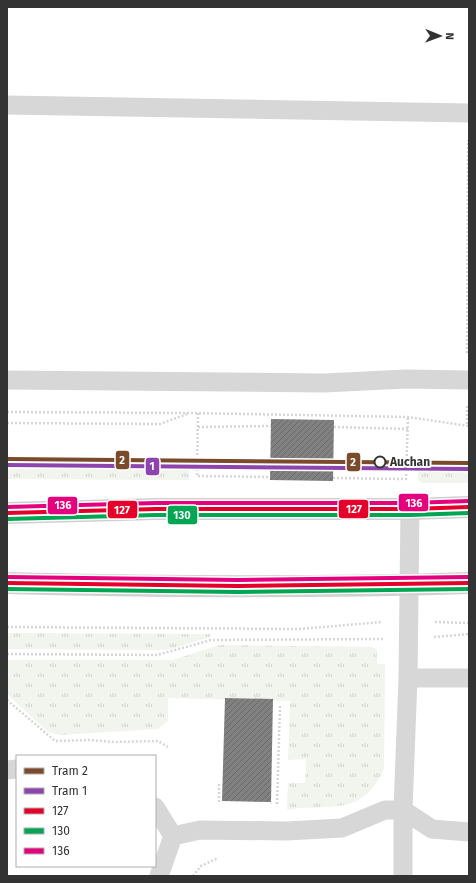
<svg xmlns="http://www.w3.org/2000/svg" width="476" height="883" font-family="'Fira Sans',sans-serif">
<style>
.grass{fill:url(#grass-tufts)}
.building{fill:url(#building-hatch)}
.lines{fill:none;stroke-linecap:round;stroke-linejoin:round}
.path{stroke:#d6d6d6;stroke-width:2.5;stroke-dasharray:2 2;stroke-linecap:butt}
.service{stroke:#d7d7d7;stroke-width:19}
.secondary{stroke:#d0d0d0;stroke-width:22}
.bus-1-casing{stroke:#fff;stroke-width:7}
.bus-2-casing{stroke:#fff;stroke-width:7}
.bus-3-casing{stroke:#fff;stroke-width:7}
.bus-1{stroke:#e4002b;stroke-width:4}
.bus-2{stroke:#00a651;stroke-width:4}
.bus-3{stroke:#e5007d;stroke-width:4}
.tram-1-casing{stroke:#fff;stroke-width:7}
.tram-2-casing{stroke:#fff;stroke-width:7}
.tram-1{stroke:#7a4b2a;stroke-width:4}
.tram-2{stroke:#8e44ad;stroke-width:4}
.stop-dot{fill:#fff;stroke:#333;stroke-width:2}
.labels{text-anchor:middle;stroke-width:4;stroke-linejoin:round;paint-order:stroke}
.stop-label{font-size:12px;font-weight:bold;fill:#333;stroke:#fff;text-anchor:start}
.line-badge{stroke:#fff;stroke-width:1.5}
.badge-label{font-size:11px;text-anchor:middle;font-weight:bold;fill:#fff}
</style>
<defs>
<pattern id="grass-tufts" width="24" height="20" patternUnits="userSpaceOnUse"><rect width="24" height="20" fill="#f1f5ed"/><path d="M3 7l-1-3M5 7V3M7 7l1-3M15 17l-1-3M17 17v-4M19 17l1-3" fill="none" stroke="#cfd2cc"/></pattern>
<pattern id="building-hatch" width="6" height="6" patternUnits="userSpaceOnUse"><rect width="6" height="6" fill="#818181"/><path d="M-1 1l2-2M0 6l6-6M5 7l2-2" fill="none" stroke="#6a6a6a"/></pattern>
</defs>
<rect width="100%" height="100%" fill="#fff"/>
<!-- grass -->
<path class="grass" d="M 7,467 L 189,468 L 189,480 L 7,479 Z
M 418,468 L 421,468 L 421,470 L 469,470 L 469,483 L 422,483 L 418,480 Z
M 7,633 L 210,634 L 210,637 L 171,649 L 161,650 L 7,649 Z
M 219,645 L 372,647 L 377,650 L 377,664 L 385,664 L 384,768 C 363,819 328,802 287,810 L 288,783 L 305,783 L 306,759 L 288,760 L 290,701 L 168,698 L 168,721 L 158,729 L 60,735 L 48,732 L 7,694 L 7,660 L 173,660 Z"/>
<!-- building -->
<path class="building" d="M 271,419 L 334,420 L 333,481 L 270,480 Z
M 225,698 L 273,699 L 271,802 L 222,801 Z"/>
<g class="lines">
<!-- path -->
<path class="path" d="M 467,353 L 468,140
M 467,406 L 467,426
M 7,412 L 190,413 L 408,417 L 469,426
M 198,413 L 197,476 L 269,477
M 7,423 L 160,424 L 187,414
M 198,427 L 271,426
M 334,427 L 408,429
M 333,478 L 406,479 L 408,417
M 435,622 L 469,623
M 7,627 L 299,629 L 382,622
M 434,637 L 469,634
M 7,654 L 157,655 L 211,640 L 383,639
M 7,700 L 55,741 L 90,740 L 114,742 L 158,741 L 168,747
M 219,784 L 219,803
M 277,804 L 280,706
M 193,876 L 201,866 L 218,858"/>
<!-- service -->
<path class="service" d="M 7,105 L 469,113
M 7,380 L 324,383 L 406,379 L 469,380
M 408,678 L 469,678
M 7,770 L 17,769
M 155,807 L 173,836
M 173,836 L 200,830 L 287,831 L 342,828 L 385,810 L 403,810 L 408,678 L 410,509
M 159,876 L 173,836
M 403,876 L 403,810 L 432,829 L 469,832"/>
<!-- secondary -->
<path class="secondary" d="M 7,513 L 156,509 L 410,509 L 469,507
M 7,583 C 161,587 315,588 469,583"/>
<defs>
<path id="bus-1" d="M 7,513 L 156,509 L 410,509 L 469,507
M 7,583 L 238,586 L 469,583"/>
<path id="bus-2" d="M 7,519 L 156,515 L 410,515 L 469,513
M 7,589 L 238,592 L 469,589"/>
<path id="bus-3" d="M 7,507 L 156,503 L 410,503 L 469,501
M 7,577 L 238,580 L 469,577"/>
</defs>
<!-- bus-1 casing -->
<use href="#bus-1" class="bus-1-casing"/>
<!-- bus-2 casing -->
<use href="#bus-2" class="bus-2-casing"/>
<!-- bus-3 casing -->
<use href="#bus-3" class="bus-3-casing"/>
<!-- bus-1 -->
<use href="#bus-1" class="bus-1"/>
<!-- bus-2 -->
<use href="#bus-2" class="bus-2"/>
<!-- bus-3 -->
<use href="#bus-3" class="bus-3"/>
<defs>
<path id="tram-1" d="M 7,459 L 469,463"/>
<path id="tram-2" d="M 7,465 L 469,469"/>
</defs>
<!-- tram-1 casing -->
<use href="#tram-1" class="tram-1-casing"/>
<!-- tram-2 casing -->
<use href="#tram-2" class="tram-2-casing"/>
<!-- tram-1 -->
<use href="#tram-1" class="tram-1"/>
<!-- tram-2 -->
<use href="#tram-2" class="tram-2"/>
</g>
<!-- markers -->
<circle class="stop-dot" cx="380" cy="462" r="5.5"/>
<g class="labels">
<!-- stop labels -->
<g class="stop-label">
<text x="390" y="466">Auchan</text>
</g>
</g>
<g class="line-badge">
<rect x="115" y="450" width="15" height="20" rx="4" fill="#7a4b2a"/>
<rect x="346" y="452" width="15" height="20" rx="4" fill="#7a4b2a"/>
<rect x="145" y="457" width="15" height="19" rx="4" fill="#8e44ad"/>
<rect x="398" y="493" width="31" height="19" rx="4" fill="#e5007d"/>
<rect x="47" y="496" width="31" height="19" rx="4" fill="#e5007d"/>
<rect x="338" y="499" width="31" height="20" rx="4" fill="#e4002b"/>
<rect x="107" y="500" width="31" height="19" rx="4" fill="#e4002b"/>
<rect x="167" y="505" width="31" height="20" rx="4" fill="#00a651"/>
</g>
<g class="badge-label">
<text x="122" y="464">2</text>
<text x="353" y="466">2</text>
<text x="152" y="470">1</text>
<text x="414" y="507">136</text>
<text x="63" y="509">136</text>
<text x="354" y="513">127</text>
<text x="122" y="514">127</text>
<text x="182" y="519">130</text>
</g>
<!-- border -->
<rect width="476" height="883" fill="none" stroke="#333333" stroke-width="16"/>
<!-- legend -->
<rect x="16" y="755" width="140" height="112" fill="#ffffff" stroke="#adadad"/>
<rect x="24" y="768" width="20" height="6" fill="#7a4b2a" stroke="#adadad"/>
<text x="52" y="775" font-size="12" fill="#333333">Tram 2</text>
<rect x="24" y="788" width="20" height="6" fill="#8e44ad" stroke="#adadad"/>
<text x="52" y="795" font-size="12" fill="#333333">Tram 1</text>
<rect x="24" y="808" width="20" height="6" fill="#e4002b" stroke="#adadad"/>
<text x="52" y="815" font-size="12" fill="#333333">127</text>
<rect x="24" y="828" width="20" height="6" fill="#00a651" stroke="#adadad"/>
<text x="52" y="835" font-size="12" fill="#333333">130</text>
<rect x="24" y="848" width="20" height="6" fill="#e5007d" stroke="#adadad"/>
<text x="52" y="855" font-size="12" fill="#333333">136</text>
<!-- north arrow -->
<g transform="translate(440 36) rotate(91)" stroke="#ffffff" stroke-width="3" paint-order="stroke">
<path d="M0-3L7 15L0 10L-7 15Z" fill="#333333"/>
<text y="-6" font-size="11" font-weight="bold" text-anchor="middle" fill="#333333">N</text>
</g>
</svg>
